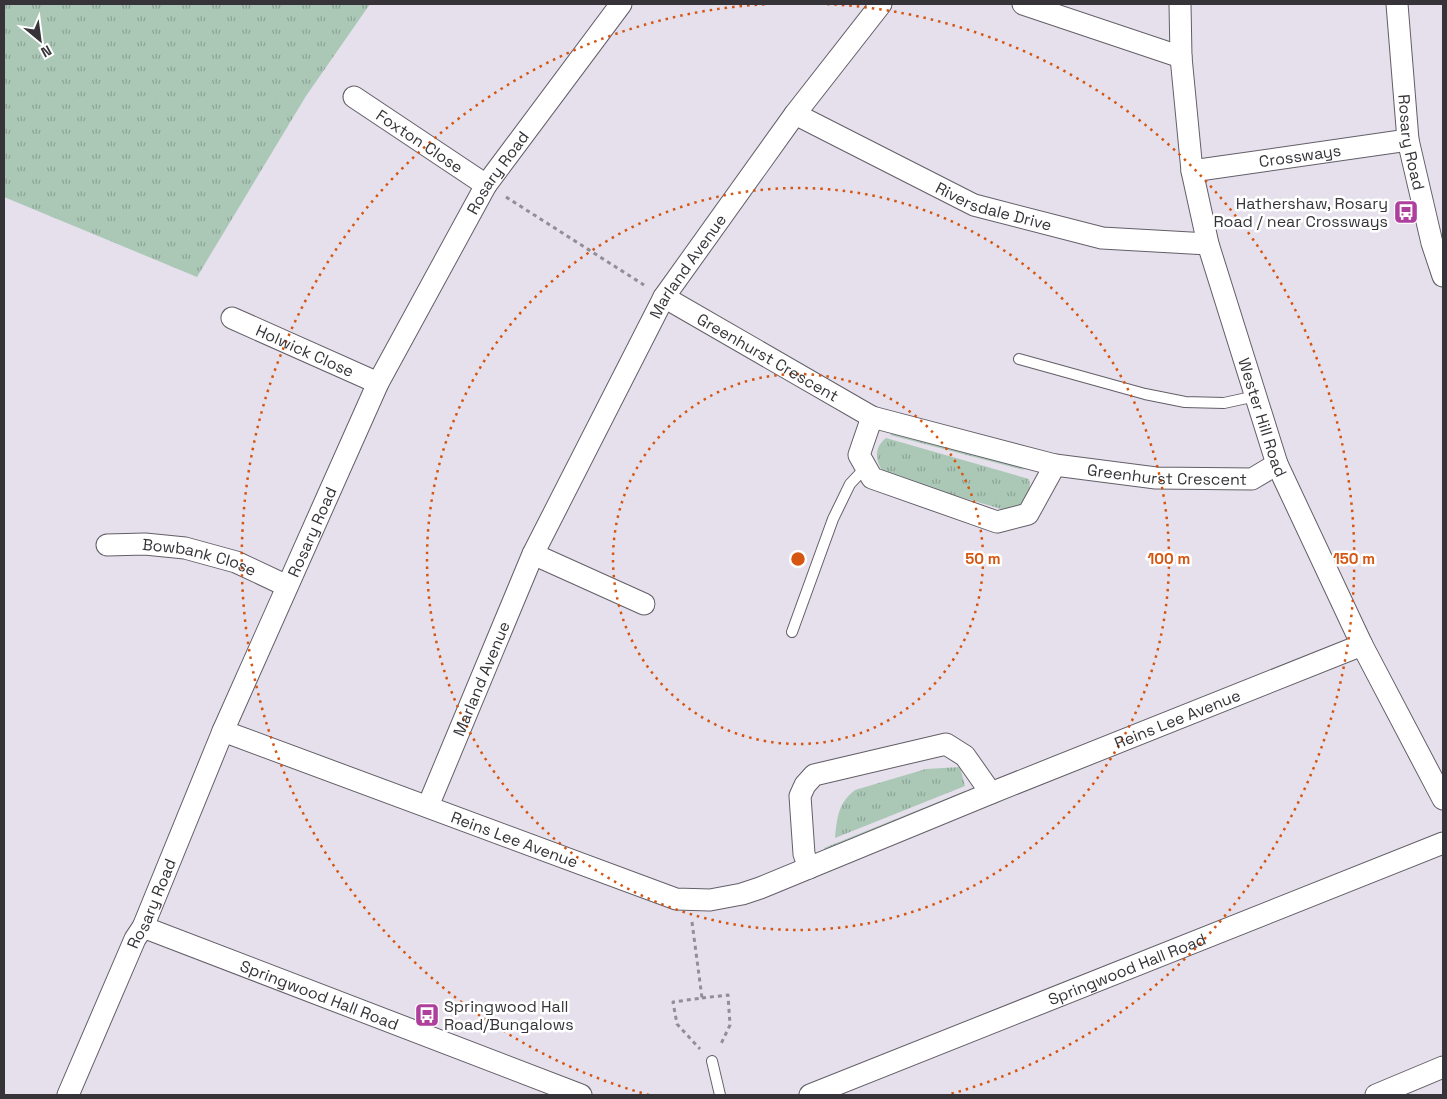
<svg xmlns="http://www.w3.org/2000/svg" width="1447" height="1099" font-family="'Space Grotesk',sans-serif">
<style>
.grass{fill:url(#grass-tufts)}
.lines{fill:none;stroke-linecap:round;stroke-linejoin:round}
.lane-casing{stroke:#635e68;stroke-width:12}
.street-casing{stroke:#635e68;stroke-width:23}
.path{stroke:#918e95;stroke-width:3;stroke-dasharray:4 4;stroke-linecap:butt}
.lane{stroke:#fff;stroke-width:10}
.street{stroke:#fff;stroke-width:21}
.ring{fill:none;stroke:#d65510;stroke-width:2.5;stroke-dasharray:2.5 5}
.labels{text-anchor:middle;stroke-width:5;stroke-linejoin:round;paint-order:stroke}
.street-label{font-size:16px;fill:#363438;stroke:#fff}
.poi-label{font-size:16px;fill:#363438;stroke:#fff;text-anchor:end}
.centre{fill:#d65510;stroke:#fff;stroke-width:2.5}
.ring-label{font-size:15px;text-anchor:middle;font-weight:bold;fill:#d65510;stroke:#fff;stroke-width:5;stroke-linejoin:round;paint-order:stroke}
</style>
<defs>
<pattern id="grass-tufts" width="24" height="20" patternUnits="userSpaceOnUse" patternTransform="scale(1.25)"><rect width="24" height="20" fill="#abc8b7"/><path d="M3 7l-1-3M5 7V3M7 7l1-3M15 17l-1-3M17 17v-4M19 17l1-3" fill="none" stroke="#8ca396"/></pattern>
</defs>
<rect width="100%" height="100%" fill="#e5e0eb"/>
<!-- grass -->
<path class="grass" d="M 4,4 L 370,4 L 306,96 L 197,277 L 4,197 Z
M 896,430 L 1018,465 L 1024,470 L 890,435 Z
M 886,438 L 1029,479 C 1033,496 1023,507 1008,511 L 886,475 C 876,464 872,449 886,438 Z
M 960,767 L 965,786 L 835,838 C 837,818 838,803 855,790 L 926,769 Z
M 965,791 L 966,798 L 826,853 L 824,848 Z"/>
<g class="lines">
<defs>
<path id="lane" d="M 1019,359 L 1145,394 L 1185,402 L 1224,403 L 1256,396
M 792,632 L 833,519 L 850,484 L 866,467
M 712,1061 L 720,1095"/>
<g id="street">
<path d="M 1023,4 L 1181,57"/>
<path id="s1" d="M 1180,4 L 1181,57 L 1192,171 L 1208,244 L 1277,464 L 1362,645 L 1443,799"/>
<path id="s2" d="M 1397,4 L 1408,140 L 1432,243 L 1443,276"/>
<path id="s3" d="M 354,97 L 486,185"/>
<path id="s4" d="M 795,114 L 974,205 L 1102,238 L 1208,244"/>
<path id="s5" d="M 1192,171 L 1408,140"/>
<path id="s6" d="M 664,297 L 872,417 L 1055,465 L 1156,478 L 1252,479 L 1277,464"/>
<path id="s7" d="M 232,318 L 378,383"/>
<path d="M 872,417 L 859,455 L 872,478 L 997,522 L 1028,514 L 1055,465"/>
<path id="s8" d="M 107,545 L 145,544 L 185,548 L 236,562 L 287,586"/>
<path d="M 533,554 L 644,604"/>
<path id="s9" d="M 223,731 L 676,899 L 710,900 L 742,894 L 760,888 L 991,793 L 1362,645"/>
<path id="s10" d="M 428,806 L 533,554 L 664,297 L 795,114 L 881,4"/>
<path d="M 809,868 L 804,854 L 800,796 L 805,785 L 814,775 L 946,744 L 965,756 L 991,793"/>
<path id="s11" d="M 143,927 L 581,1095"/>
<path id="s12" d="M 68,1095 L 135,939 L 143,927 L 223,731 L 378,383 L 486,185 L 621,4"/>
<path id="s13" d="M 810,1095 L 1443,843"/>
<path d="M 1376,1095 L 1443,1067"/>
</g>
</defs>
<!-- lane casing -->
<use href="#lane" class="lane-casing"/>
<!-- street casing -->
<use href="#street" class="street-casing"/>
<!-- path -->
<path class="path" d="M 506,197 L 644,285
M 692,922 L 702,998 L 673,1002 L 677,1024 L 700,1049
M 702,998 L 728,995 L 730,1025 L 720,1046"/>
<!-- lane -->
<use href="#lane" class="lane"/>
<!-- street -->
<use href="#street" class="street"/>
</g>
<!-- distance rings -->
<g class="ring">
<circle cx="798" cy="559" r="185"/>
<circle cx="798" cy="559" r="371"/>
<path d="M649 1095A556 556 0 0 1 769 4M827 4A556 556 0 0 1 947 1095"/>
</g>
<!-- icons -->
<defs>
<symbol id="bus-square" viewBox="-11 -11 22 22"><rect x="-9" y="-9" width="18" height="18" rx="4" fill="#af3f9c" stroke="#fff"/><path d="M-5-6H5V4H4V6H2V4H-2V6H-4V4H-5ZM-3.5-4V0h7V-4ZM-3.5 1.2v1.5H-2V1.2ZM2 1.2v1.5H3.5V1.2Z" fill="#fff"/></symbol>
</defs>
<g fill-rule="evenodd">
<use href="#bus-square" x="1392" y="198" width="28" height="28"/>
<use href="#bus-square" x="413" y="1001" width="28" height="28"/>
</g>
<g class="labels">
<!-- street labels -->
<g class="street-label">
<text dy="6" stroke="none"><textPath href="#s3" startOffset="79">Foxton Close</textPath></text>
<text dy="6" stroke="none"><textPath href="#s2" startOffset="139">Rosary Road</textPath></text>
<text dy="6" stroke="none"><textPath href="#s5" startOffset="109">Crossways</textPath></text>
<text dy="6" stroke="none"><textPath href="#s12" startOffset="1019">Rosary Road</textPath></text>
<text dy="6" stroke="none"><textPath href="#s4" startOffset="220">Riversdale Drive</textPath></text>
<text dy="6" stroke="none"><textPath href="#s10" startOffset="600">Marland Avenue</textPath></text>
<text dy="6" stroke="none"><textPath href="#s7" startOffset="80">Holwick Close</textPath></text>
<text dy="6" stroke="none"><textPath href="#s6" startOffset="120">Greenhurst Crescent</textPath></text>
<text dy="6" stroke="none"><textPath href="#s1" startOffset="424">Wester Hill Road</textPath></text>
<text dy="6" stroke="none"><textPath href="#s6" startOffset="542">Greenhurst Crescent</textPath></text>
<text dy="6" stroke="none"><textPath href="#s12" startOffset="614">Rosary Road</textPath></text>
<text dy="6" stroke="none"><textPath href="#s8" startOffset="94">Bowbank Close</textPath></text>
<text dy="6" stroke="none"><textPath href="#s10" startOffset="138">Marland Avenue</textPath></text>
<text dy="6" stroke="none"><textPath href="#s9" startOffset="1019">Reins Lee Avenue</textPath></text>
<text dy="6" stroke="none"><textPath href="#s9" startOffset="311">Reins Lee Avenue</textPath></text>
<text dy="6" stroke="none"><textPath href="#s12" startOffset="209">Rosary Road</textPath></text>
<text dy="6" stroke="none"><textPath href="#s13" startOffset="341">Springwood Hall Road</textPath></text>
<text dy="6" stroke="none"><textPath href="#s11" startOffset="189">Springwood Hall Road</textPath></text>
</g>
<!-- poi labels -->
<g class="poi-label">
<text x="1388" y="209">Hathershaw, Rosary<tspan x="1388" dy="18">Road / near Crossways</tspan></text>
<text x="444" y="1012" text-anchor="start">Springwood Hall<tspan x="444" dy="18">Road/Bungalows</tspan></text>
</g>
</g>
<circle cx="798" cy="559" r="8" class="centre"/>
<g class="ring-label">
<text x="983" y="564">50 m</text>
<text x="1169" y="564">100 m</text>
<text x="1354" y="564">150 m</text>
</g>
<!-- border -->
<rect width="1447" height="1099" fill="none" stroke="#363438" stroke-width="10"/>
<!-- north arrow -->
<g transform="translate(40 40) rotate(151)" stroke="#ffffff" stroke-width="4" paint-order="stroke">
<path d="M0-4L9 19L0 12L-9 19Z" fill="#363438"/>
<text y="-8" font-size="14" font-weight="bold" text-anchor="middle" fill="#363438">N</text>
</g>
</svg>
